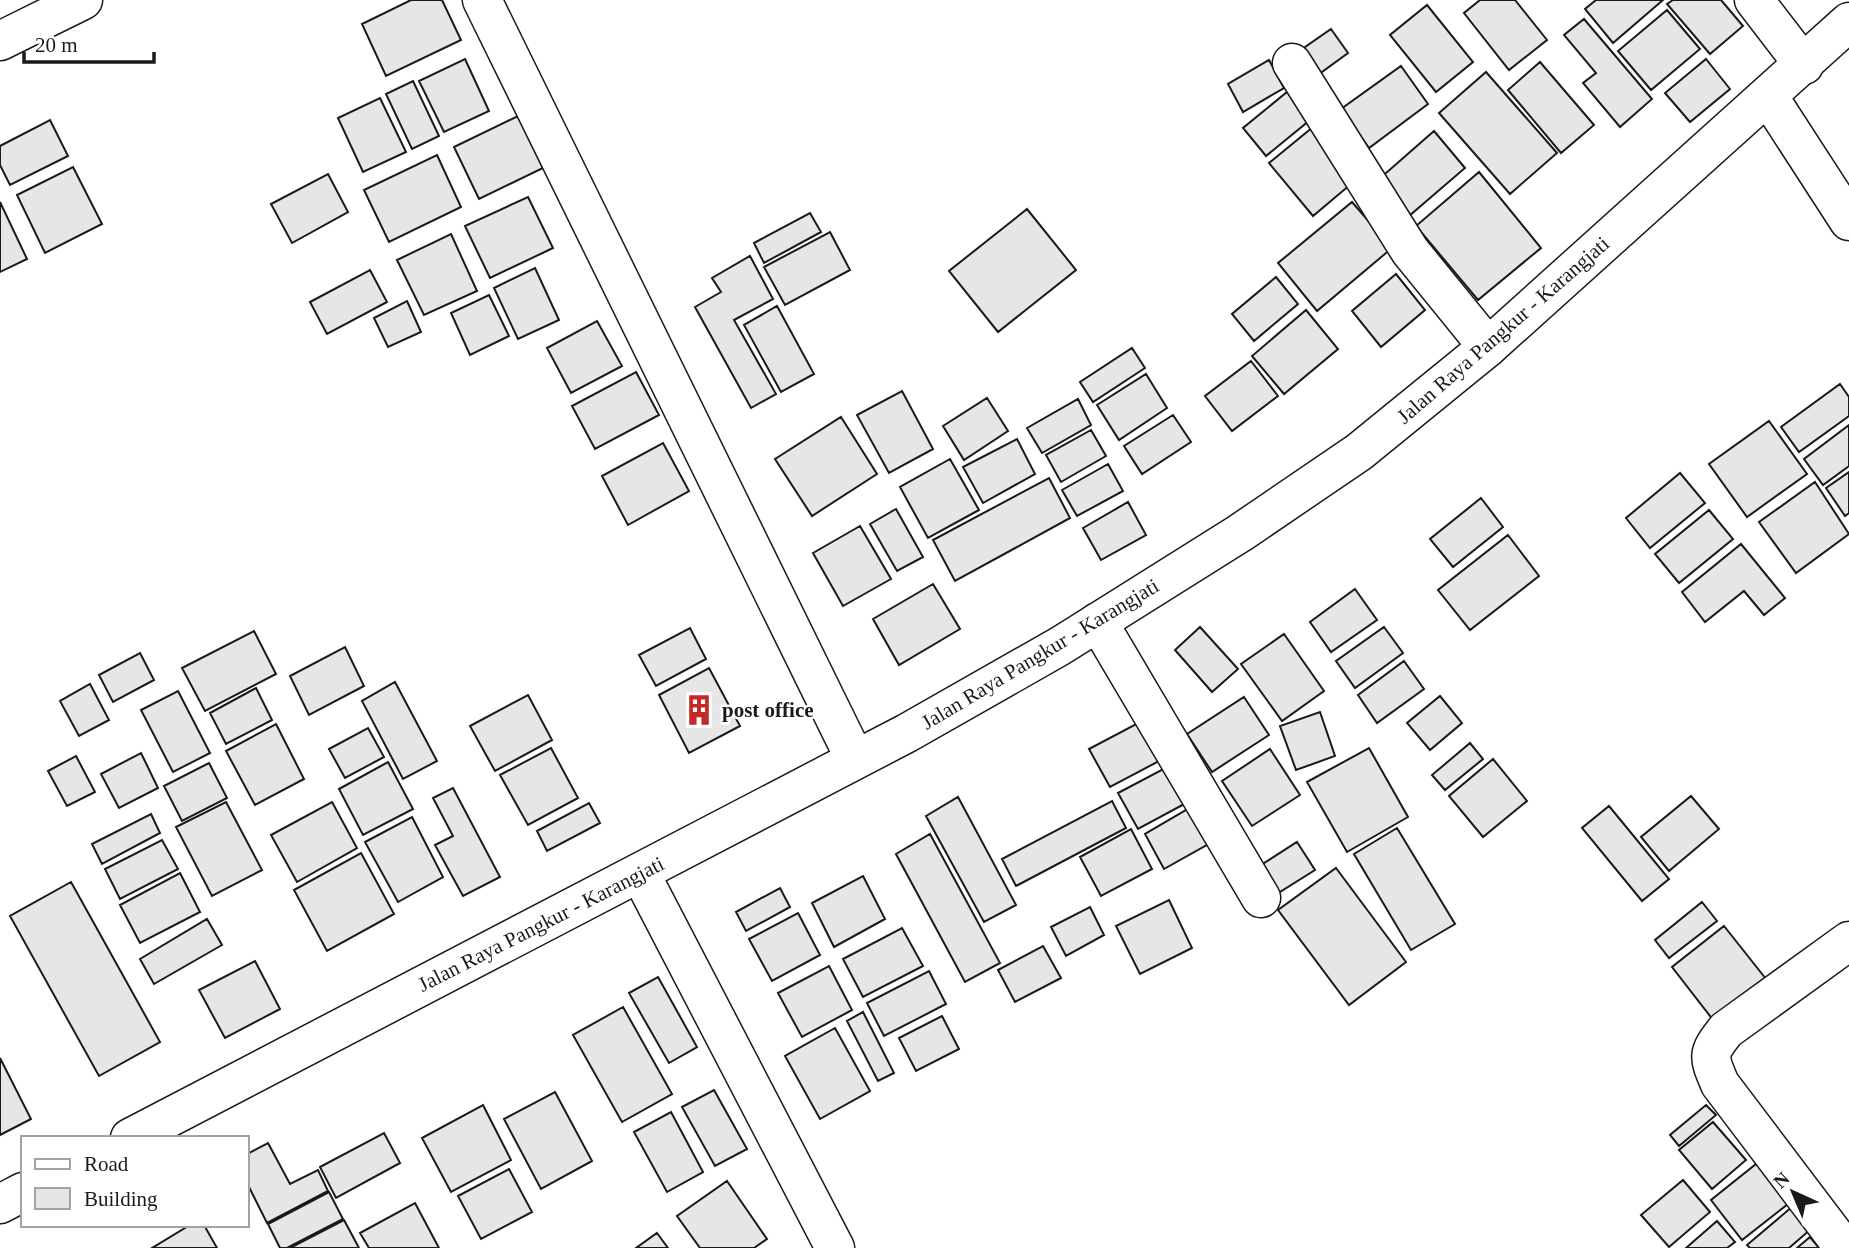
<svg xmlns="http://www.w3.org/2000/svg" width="1849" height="1248" font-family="'Times New Roman',serif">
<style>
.building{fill:#e6e6e6;stroke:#1a1a1a;stroke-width:2}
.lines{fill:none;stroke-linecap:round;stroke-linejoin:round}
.street-casing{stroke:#1a1a1a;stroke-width:41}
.secondary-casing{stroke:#1a1a1a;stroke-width:41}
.street{stroke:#fff;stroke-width:38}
.secondary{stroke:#fff;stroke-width:38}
.labels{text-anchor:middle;stroke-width:5;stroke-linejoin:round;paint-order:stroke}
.street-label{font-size:21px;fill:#1a1a1a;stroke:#fff}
.poi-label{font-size:21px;font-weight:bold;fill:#1a1a1a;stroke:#fff;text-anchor:start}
</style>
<rect width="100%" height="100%" fill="#fff"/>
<!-- building -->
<path class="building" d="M 411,0 L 442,0 L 461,40 L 386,76 L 362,24 Z
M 1480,0 L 1515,0 L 1547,40 L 1509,70 L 1464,13 Z
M 1596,0 L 1663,0 L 1613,43 L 1585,9 Z
M 1673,0 L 1721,0 L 1743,26 L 1710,54 L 1667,4 Z
M 1427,5 L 1473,62 L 1436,92 L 1390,35 Z
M 1667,10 L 1700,49 L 1651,90 L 1618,51 Z
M 1584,19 L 1652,99 L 1620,127 L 1583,83 L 1596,73 L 1564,35 Z
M 1331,29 L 1348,53 L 1315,77 L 1298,52 Z
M 465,59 L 489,111 L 444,132 L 419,81 Z
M 1706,59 L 1730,89 L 1690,122 L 1665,93 Z
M 1269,60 L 1284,88 L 1243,112 L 1228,84 Z
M 1540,62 L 1594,125 L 1561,153 L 1508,90 Z
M 1401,66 L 1428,104 L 1369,148 L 1341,109 Z
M 1486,72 L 1557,153 L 1510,194 L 1439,113 Z
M 413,81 L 439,136 L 412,149 L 386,94 Z
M 1287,92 L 1310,120 L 1266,156 L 1243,128 Z
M 380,98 L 406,152 L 363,172 L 338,118 Z
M 518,116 L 543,168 L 479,199 L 454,147 Z
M 50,120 L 68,156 L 10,185 L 0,165 L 0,146 Z
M 1313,127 L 1357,179 L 1313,216 L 1269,163 Z
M 1434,131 L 1465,168 L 1409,216 L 1378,180 Z
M 437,155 L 461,207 L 389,242 L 364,190 Z
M 73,167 L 102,224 L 45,253 L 17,195 Z
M 1479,172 L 1541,248 L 1478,300 L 1416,226 Z
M 328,174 L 348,212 L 292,243 L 271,204 Z
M 528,197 L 553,248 L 490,278 L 465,226 Z
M 0,202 L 27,259 L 0,272 Z
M 1352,202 L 1392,248 L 1317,311 L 1278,263 Z
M 1027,209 L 1076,270 L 998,332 L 949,271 Z
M 810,213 L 821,232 L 764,263 L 754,243 Z
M 830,232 L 850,270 L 785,305 L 764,267 Z
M 451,234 L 477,291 L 424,315 L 397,260 Z
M 750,256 L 773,299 L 734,320 L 776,394 L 751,408 L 695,307 L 721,292 L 712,278 Z
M 535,268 L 559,320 L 518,339 L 494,288 Z
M 370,270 L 387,302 L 327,334 L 310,302 Z
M 1396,274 L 1425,310 L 1381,347 L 1352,311 Z
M 1276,277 L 1298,304 L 1254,341 L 1232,314 Z
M 489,295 L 509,336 L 470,355 L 451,313 Z
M 407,301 L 421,332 L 388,347 L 374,318 Z
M 777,306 L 814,374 L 781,392 L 744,325 Z
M 1306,310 L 1338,349 L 1284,394 L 1252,356 Z
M 597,321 L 622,366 L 571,393 L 547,348 Z
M 1132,348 L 1145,368 L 1093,402 L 1080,382 Z
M 1251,361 L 1278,396 L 1232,431 L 1205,396 Z
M 636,372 L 659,415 L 595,449 L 572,406 Z
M 1146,374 L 1167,408 L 1119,440 L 1097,405 Z
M 1840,384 L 1849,397 L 1849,416 L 1799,452 L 1781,427 Z
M 902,391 L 933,449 L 889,473 L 857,415 Z
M 987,398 L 1008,431 L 964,460 L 943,426 Z
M 1078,399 L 1091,425 L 1042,453 L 1027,428 Z
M 1173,415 L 1191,442 L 1142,474 L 1124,446 Z
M 841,417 L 877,474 L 812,516 L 775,459 Z
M 1769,421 L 1807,474 L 1747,517 L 1709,464 Z
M 1849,425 L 1849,466 L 1823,485 L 1804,459 Z
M 1091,430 L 1106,456 L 1061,482 L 1046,455 Z
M 1017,439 L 1035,474 L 983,503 L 963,467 Z
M 663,443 L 689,491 L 628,525 L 602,476 Z
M 950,459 L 979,510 L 928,538 L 900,487 Z
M 1108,464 L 1123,491 L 1077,516 L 1062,490 Z
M 1849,472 L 1849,513 L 1845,516 L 1826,488 Z
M 1680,473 L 1705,503 L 1650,548 L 1626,518 Z
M 1049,478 L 1070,518 L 955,581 L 933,540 Z
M 1815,482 L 1849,534 L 1796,573 L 1759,522 Z
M 1481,498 L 1503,527 L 1453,567 L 1430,539 Z
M 1128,502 L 1146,535 L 1101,560 L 1083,528 Z
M 896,509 L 923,557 L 897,571 L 870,524 Z
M 1709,510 L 1733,539 L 1679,583 L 1655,554 Z
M 860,526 L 891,579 L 843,606 L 813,553 Z
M 1508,535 L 1539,576 L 1470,630 L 1438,590 Z
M 1741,544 L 1785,598 L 1764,615 L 1744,591 L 1705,622 L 1682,592 Z
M 933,584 L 960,629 L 899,665 L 873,619 Z
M 1355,589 L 1377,620 L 1331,652 L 1310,622 Z
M 1200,627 L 1238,669 L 1212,692 L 1175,650 Z
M 1384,627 L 1403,653 L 1355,688 L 1336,661 Z
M 690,628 L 706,659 L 656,686 L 639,655 Z
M 254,631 L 276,674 L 205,711 L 182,668 Z
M 1284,634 L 1324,691 L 1282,721 L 1241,664 Z
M 345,647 L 364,686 L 309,715 L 290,676 Z
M 140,653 L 154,680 L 113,702 L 99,675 Z
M 1404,661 L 1424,689 L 1377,723 L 1358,695 Z
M 709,668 L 740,726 L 689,753 L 659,695 Z
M 395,682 L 437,761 L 403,779 L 362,701 Z
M 90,684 L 109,720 L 79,736 L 60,701 Z
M 256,688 L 272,720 L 226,744 L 210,713 Z
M 178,691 L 210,753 L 173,772 L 141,710 Z
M 528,695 L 552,740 L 495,771 L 470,726 Z
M 1440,696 L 1462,723 L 1430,750 L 1407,723 Z
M 1244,697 L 1269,735 L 1212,772 L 1187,734 Z
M 1320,712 L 1335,756 L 1296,770 L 1280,726 Z
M 1140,722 L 1161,760 L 1110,787 L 1089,749 Z
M 276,724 L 304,779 L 255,805 L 226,751 Z
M 368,728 L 384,757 L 345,778 L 329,749 Z
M 1470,743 L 1483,759 L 1445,790 L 1432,775 Z
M 551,748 L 578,798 L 528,825 L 500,775 Z
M 1369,748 L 1408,817 L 1347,852 L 1307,782 Z
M 1270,749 L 1300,795 L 1252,826 L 1222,781 Z
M 141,753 L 158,788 L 119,808 L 101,774 Z
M 76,756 L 95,792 L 67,806 L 48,771 Z
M 1493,759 L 1527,801 L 1483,837 L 1449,796 Z
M 388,762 L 413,809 L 363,835 L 339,789 Z
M 209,763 L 227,798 L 182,821 L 164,786 Z
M 1169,766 L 1188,802 L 1138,829 L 1118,793 Z
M 453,788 L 500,877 L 463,896 L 435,845 L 453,836 L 433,798 Z
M 1691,796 L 1719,829 L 1669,871 L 1641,837 Z
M 958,797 L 1016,905 L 984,922 L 926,816 Z
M 1112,801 L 1126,828 L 1016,886 L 1002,859 Z
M 226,802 L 262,870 L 212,896 L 176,827 Z
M 332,802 L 357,848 L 297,882 L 271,835 Z
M 589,803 L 600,823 L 547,851 L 537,831 Z
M 1193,806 L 1212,842 L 1164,869 L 1145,834 Z
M 1609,806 L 1669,879 L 1642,901 L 1582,828 Z
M 151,814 L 160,833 L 102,864 L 92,844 Z
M 412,817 L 443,877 L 398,902 L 365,842 Z
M 1397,828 L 1455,924 L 1411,950 L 1354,854 Z
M 1131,829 L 1152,869 L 1101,896 L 1080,857 Z
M 930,834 L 1000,963 L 965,982 L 896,854 Z
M 162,840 L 178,869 L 120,899 L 105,869 Z
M 1297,842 L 1315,870 L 1275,895 L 1258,867 Z
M 361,853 L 394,914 L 327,951 L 294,890 Z
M 1336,868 L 1406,962 L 1349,1005 L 1278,910 Z
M 180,873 L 200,912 L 140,943 L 120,905 Z
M 863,876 L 885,919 L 834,947 L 812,903 Z
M 71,882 L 160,1042 L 99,1076 L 10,916 Z
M 780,888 L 790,907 L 746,931 L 736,912 Z
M 1169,900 L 1192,948 L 1140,974 L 1116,926 Z
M 1702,902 L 1717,921 L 1669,958 L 1655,940 Z
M 1090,907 L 1104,935 L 1066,956 L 1051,927 Z
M 798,913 L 820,955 L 772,981 L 749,939 Z
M 207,919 L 222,945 L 154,984 L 140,959 Z
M 1724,926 L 1770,984 L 1717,1025 L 1672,967 Z
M 902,928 L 923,966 L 863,997 L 843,959 Z
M 1043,946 L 1061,978 L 1015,1002 L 998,970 Z
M 255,961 L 280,1009 L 225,1038 L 199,990 Z
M 829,966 L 852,1010 L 802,1037 L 778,993 Z
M 929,971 L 946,1004 L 884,1036 L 867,1003 Z
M 658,977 L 697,1047 L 669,1063 L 629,993 Z
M 623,1007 L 672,1094 L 622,1122 L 573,1035 Z
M 863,1012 L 894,1073 L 878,1081 L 847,1021 Z
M 942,1016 L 959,1049 L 916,1071 L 899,1038 Z
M 835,1028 L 870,1091 L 820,1119 L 785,1056 Z
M 0,1058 L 31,1119 L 0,1135 Z
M 714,1090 L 747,1149 L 715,1166 L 682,1107 Z
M 555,1092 L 592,1161 L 541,1189 L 504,1119 Z
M 483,1105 L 511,1160 L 451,1192 L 422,1138 Z
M 1706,1105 L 1716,1115 L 1679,1146 L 1670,1135 Z
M 671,1112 L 703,1172 L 667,1192 L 634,1132 Z
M 1713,1122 L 1746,1160 L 1712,1189 L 1679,1150 Z
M 384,1133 L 400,1163 L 336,1198 L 320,1167 Z
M 268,1143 L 290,1184 L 318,1170 L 328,1191 L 267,1223 L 247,1183 L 247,1154 Z
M 1766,1156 L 1797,1197 L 1742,1240 L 1711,1200 Z
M 509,1169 L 532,1212 L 481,1239 L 458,1196 Z
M 1683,1180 L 1710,1212 L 1669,1247 L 1641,1215 Z
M 727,1181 L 767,1239 L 754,1248 L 700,1248 L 677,1216 Z
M 329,1192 L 343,1219 L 287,1248 L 280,1248 L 268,1224 Z
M 1799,1201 L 1818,1223 L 1789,1248 L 1750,1248 L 1747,1245 Z
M 415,1203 L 439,1248 L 369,1248 L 360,1233 Z
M 344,1220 L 359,1248 L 290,1248 Z
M 1717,1221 L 1735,1242 L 1727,1248 L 1686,1248 Z
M 190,1225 L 204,1225 L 217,1248 L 152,1248 Z
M 657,1233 L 668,1248 L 636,1248 Z
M 1810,1237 L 1819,1248 L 1797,1248 Z"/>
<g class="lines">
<defs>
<path id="street" d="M 482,0 L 855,759
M 1754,0 L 1804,65
M 0,41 L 83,0
M 1292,63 L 1410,251 L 1488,347
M 1768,96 L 1849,221
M 1098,622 L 1261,898
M 640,873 L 835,1248
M 1844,1248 L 1720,1084 C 1708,1056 1707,1054 1726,1030 L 1849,941"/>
<path id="secondary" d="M 130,1138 L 907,733 L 1060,646 L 1240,533 L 1359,452 L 1488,347 L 1849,22
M 0,1204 L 23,1192"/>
</defs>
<!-- street casing -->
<use href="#street" class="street-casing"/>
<!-- secondary casing -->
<use href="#secondary" class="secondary-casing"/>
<!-- street -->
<use href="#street" class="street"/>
<!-- secondary -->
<use href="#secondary" class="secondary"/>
</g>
<!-- icons -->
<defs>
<symbol id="building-bare" viewBox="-9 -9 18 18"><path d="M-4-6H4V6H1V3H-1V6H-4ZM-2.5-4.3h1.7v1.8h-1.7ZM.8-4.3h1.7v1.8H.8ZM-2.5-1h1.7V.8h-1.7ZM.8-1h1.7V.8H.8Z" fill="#c62828" stroke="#fff" stroke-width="2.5" paint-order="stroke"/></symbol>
</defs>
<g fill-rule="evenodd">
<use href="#building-bare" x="677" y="688" width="44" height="44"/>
</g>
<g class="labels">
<!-- street labels -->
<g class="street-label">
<text transform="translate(1503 330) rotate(-41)" y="7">Jalan Raya Pangkur - Karangjati</text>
<text transform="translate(1040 654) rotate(-31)" y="7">Jalan Raya Pangkur - Karangjati</text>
<text transform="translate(541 924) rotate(-27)" y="7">Jalan Raya Pangkur - Karangjati</text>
</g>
<!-- poi labels -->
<g class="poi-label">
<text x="722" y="717">post office</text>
</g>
</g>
<!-- legend -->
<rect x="21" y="1136" width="228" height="91" fill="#ffffff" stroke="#a3a3a3" stroke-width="2"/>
<rect x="35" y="1159" width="35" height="10" fill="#ffffff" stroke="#a3a3a3" stroke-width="2"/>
<text x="84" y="1171" font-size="21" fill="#1a1a1a">Road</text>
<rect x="35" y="1188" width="35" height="21" fill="#e6e6e6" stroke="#a3a3a3" stroke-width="2"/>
<text x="84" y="1206" font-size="21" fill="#1a1a1a">Building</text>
<!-- north arrow -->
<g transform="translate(1793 1192) rotate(316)" stroke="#ffffff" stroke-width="5" paint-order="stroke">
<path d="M0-5L12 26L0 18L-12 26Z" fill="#1a1a1a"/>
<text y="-10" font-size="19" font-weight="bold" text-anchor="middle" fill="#1a1a1a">N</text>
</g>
<!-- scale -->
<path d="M24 52v10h130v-10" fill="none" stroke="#1a1a1a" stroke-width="3.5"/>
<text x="35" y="52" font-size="21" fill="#1a1a1a" stroke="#ffffff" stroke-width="5" paint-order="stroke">20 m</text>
</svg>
